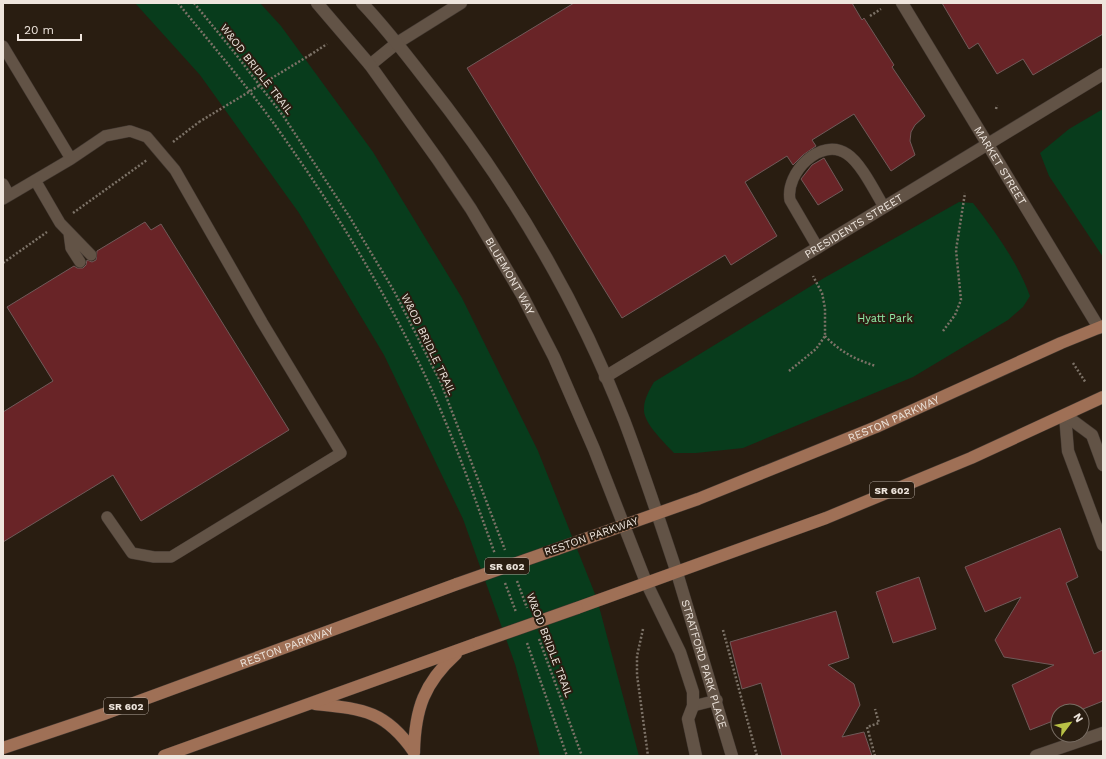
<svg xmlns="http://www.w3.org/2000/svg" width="1106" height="759" font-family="'Work Sans',sans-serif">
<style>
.green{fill:#083c1c}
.building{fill:#692427;stroke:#705a59}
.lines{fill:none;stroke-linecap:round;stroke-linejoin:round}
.service-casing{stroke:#423831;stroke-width:12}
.minor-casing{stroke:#423831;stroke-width:13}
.tertiary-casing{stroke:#423831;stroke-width:13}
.primary-casing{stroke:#423831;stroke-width:13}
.path{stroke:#7c7267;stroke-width:2.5;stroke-dasharray:2 2;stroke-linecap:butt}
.service{stroke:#625346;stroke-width:11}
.minor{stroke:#625346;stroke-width:12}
.tertiary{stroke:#625346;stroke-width:12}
.primary{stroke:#9f7056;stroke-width:12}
.primary-bridge-casing{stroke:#423831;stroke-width:13;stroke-linecap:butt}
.path-bridge{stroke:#7c7267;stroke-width:2.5;stroke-dasharray:2 2;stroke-linecap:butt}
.primary-bridge{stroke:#9f7056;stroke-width:12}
.labels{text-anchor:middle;stroke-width:4;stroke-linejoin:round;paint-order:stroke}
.shield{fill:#291d11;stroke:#b3a9a0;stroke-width:1}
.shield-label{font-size:10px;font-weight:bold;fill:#eee5dd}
.street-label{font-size:11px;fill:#eee5dd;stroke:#291d11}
.park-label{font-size:11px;fill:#90eba7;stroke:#291d11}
</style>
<rect width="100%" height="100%" fill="#291d11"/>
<!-- green -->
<path class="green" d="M 135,3 L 260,3 L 281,26 L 373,152 L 462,298 L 538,451 L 597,599 L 639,756 L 540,756 L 515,664 L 463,519 L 384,355 L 299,213 L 200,75 Z
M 1103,109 L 1103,257 L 1049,176 L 1040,153 L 1069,129 Z
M 959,202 L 973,203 C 995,231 1018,263 1030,296 L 1023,307 L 1008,320 L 913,377 L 743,448 L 696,453 L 674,453 C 665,443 643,423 644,409 C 644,399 649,391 654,382 L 824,278 Z"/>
<!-- building -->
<path class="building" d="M 574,3 L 852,3 L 862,20 L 864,18 L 894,65 L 892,67 L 925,116 L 915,125 L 911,132 L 910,141 L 915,155 L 891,171 L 854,114 L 812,140 L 816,146 L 803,155 L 793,165 L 787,156 L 745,182 L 777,236 L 731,265 L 725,255 L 622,318 L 467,68 Z
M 942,3 L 1103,3 L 1103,34 L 1033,75 L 1023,59 L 997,74 L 978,43 L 969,49 Z
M 824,158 L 843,190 L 818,205 L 801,179 L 812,165 Z
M 145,222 L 151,230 L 161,224 L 289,430 L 141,521 L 113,475 L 3,542 L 3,412 L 53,381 L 7,307 L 74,266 L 77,268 L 83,268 L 86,265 L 87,260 L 92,262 L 96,260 L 97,251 Z
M 1060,528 L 1078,577 L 1066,583 L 1094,654 L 1103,650 L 1103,701 L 1078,711 L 1058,711 L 1058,719 L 1030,730 L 1012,685 L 1054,665 L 1004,657 L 995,640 L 1021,597 L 985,612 L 965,567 Z
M 919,577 L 936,629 L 893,643 L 876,592 Z
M 836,611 L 849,658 L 828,665 L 854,684 L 860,705 L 842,737 L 864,732 L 872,756 L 782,756 L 761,683 L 742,689 L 730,642 Z"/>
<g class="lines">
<defs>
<path id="service" d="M 3,46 L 71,159
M 35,180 L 60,223 L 91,255
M 3,184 L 9,195
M 3,199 L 71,159 L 105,136 L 130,131 L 147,137 L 175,170 L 262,322 L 341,453 L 171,557 L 154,557 L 132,553 L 107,517
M 69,233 L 71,248 L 80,262
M 818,248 L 790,200 C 785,173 821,136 847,154 C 861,163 875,192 884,207
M 693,706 L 717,700"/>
<g id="minor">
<path id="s1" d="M 902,3 L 1099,328"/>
<path d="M 370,65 L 397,43 L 461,3"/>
<path id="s2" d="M 605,377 L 1103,74"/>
<path d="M 1065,415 L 1068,451 L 1103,545"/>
<path d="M 1065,415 L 1092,435 L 1103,465"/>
<path id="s3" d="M 677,573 L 732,756"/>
<path d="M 646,582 L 680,652 L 693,692 L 693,706 L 688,719 L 696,756"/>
<path d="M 1036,756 L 1103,733"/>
</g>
<g id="tertiary">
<path id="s4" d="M 317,3 L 370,65 L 438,160 L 471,209 L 522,295 L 554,357 L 594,449 L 646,582"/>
<path d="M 362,3 C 385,27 405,53 425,79 C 507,182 576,297 624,420 C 643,470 660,522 677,573"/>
</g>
<g id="primary">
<path id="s5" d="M 557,549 L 698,499 L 876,427 L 1061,343 L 1103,326"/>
<path d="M 577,608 L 826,518 L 971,458 L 1103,397"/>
<path d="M 315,704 C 362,709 385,710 414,752"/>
<path id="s6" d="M 3,748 L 104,714 L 457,584"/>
<path d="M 414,752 C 415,709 424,683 456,654"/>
<path d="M 164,756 L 478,643"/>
</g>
</defs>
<!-- service casing -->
<use href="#service" class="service-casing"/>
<!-- minor casing -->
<use href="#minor" class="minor-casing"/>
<!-- tertiary casing -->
<use href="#tertiary" class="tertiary-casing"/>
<!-- primary casing -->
<use href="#primary" class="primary-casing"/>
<!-- path -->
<path class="path" d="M 178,3 C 216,50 255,95 289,145 C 336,212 380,284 416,357 C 448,420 471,488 495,554
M 194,3 L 234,52 L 284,117 L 349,216 L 394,291 L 441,383 L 505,550
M 870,16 L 881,9
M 310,55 L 327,44
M 996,109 L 997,105
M 173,142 L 199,122
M 73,213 L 147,160
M 3,263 L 47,232
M 943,331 L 955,315 L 961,300 L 956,250 L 965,193
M 825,336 C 839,351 856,360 876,366
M 1073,363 L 1086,383
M 789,371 L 816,349 L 825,336 L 825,308 L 822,293 L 813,276
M 517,581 L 527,608
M 505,583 L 516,612
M 643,629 L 637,656 L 637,675 L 648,756
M 723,630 L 757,756
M 539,639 L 582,756
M 527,643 L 567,756
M 875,756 L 867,727 L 879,723 L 875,709"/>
<!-- service -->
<use href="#service" class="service"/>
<!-- minor -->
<use href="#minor" class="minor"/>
<!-- tertiary -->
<use href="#tertiary" class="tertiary"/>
<!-- primary -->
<use href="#primary" class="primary"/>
<defs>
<path id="primary-bridge" d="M 457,584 L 557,549
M 478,643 L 577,608"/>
</defs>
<!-- primary-bridge casing -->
<use href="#primary-bridge" class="primary-bridge-casing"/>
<!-- path-bridge -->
<path class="path-bridge" d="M 199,122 L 310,55"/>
<!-- primary-bridge -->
<use href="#primary-bridge" class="primary-bridge"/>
</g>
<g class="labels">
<!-- shield labels -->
<g class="shield">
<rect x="870" y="482" width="44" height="16" rx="3"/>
<rect x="485" y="558" width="44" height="16" rx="3"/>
<rect x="104" y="698" width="44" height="16" rx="3"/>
</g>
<g class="shield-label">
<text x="892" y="494">SR 602</text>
<text x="507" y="570">SR 602</text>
<text x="126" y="710">SR 602</text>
</g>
<!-- street labels -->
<g class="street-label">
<text transform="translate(257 69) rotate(52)" y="4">W&amp;OD BRIDLE TRAIL</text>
<text dy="4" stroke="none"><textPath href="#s1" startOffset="190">MARKET STREET</textPath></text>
<text dy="4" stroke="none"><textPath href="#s2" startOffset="291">PRESIDENTS STREET</textPath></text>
<text dy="4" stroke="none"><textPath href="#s4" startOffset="335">BLUEMONT WAY</textPath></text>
<text transform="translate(429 344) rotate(64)" y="4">W&amp;OD BRIDLE TRAIL</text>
<text dy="4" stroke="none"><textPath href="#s5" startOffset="361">RESTON PARKWAY</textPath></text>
<text transform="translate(591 536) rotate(-19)" y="4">RESTON PARKWAY</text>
<text transform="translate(550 645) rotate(69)" y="4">W&amp;OD BRIDLE TRAIL</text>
<text dy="4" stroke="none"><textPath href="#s6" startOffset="301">RESTON PARKWAY</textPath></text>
<text dy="4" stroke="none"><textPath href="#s3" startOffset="95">STRATFORD PARK PLACE</textPath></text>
</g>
<!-- park labels -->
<g class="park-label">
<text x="885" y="322">Hyatt Park</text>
</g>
</g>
<!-- border -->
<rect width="1106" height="759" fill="none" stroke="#eee5dd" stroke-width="8"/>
<!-- north arrow -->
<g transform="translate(1070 723) rotate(58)"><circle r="19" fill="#291d11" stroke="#786d63"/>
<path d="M0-3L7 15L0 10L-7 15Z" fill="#b9c146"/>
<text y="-6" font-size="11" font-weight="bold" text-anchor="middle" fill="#eee5dd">N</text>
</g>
<!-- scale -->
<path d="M18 34v6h63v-6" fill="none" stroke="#eee5dd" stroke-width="2"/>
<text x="24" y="34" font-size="12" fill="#eee5dd" stroke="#291d11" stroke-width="3" paint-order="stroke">20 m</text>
</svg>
